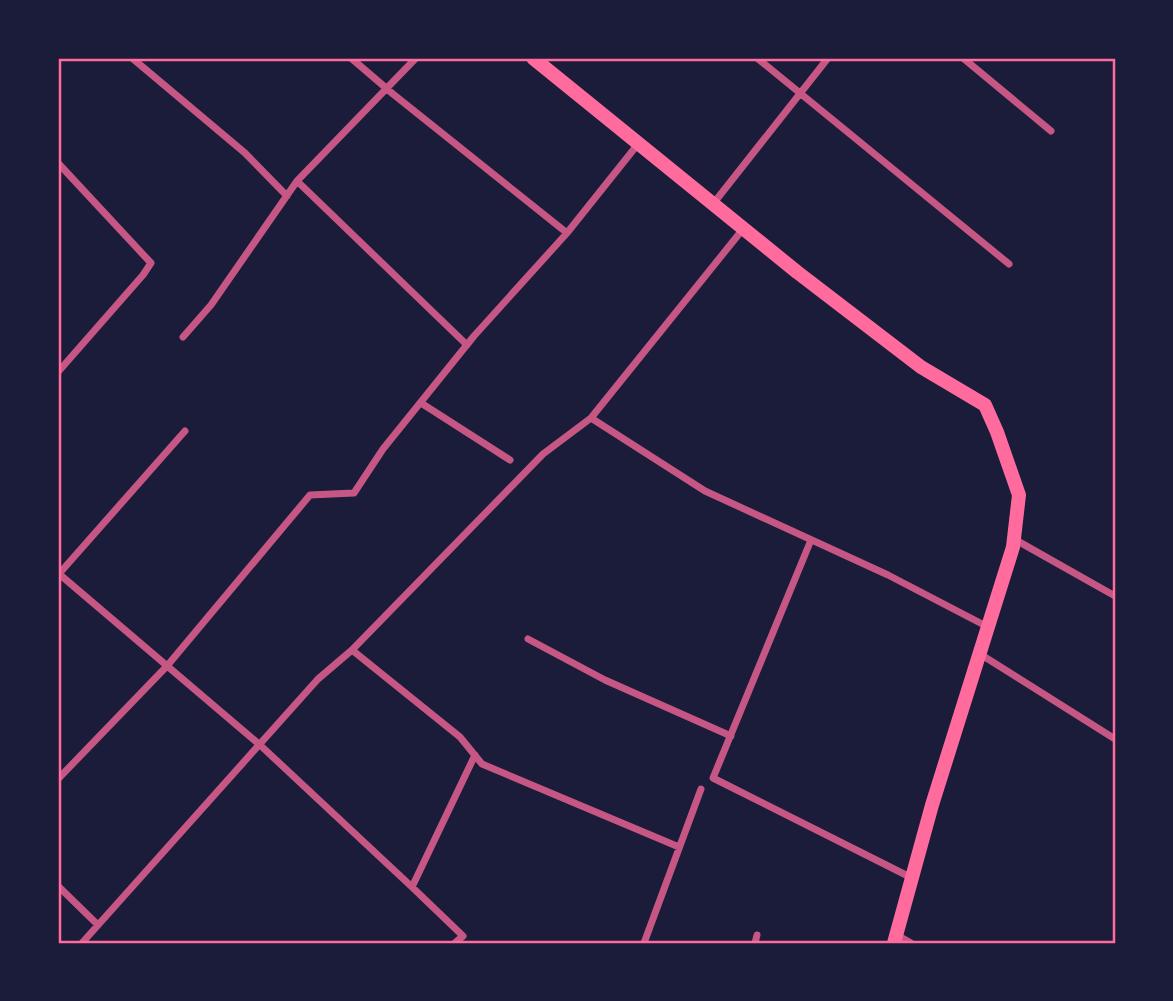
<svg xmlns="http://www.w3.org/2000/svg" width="1173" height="1001" font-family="Literata,serif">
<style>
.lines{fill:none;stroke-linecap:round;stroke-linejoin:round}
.minor{stroke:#c65784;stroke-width:7}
.secondary{stroke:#ff6b9d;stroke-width:14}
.neatline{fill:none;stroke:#ff6b9d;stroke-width:2.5}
</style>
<rect width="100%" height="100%" fill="#1b1b3a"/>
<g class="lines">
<!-- minor -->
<path class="minor" d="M 132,58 L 245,153 L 287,196
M 351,58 L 393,94 L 567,233
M 757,58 L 1009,264
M 963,58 L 1051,131
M 58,163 L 151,263 L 143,275 L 58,372
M 297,181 L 467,345
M 713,204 L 828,58
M 183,337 L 211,305 L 297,181 L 416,58
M 421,403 L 510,460
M 591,418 L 705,491 L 888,575 L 988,627
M 1014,539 L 1115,596
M 811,540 L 713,778 L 912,878
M 58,573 L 260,745 L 412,887 L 475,755
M 58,575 L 185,431
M 528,639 L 605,680 L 731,736
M 352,650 L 460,737 L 482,764 L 679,847
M 980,654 L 1115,739
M 58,779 L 167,666 L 310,495 L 354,493 L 383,449 L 474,336 L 567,233 L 638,144
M 58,886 L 98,925
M 412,887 L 463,936 L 455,943
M 897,935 L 911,943
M 82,943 L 318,679 L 352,650 L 543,454 L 591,418 L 743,229
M 644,943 L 701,789
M 755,943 L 757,935"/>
<!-- secondary -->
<path class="secondary" d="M 533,58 L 797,272 L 921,367 L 985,405 L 997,432 L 1019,495 L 1013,547 L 932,805 L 894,943"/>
</g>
<!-- border -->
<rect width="1173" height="1001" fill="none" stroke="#1b1b3a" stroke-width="119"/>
<rect x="60" y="60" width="1054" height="882" class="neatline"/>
</svg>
